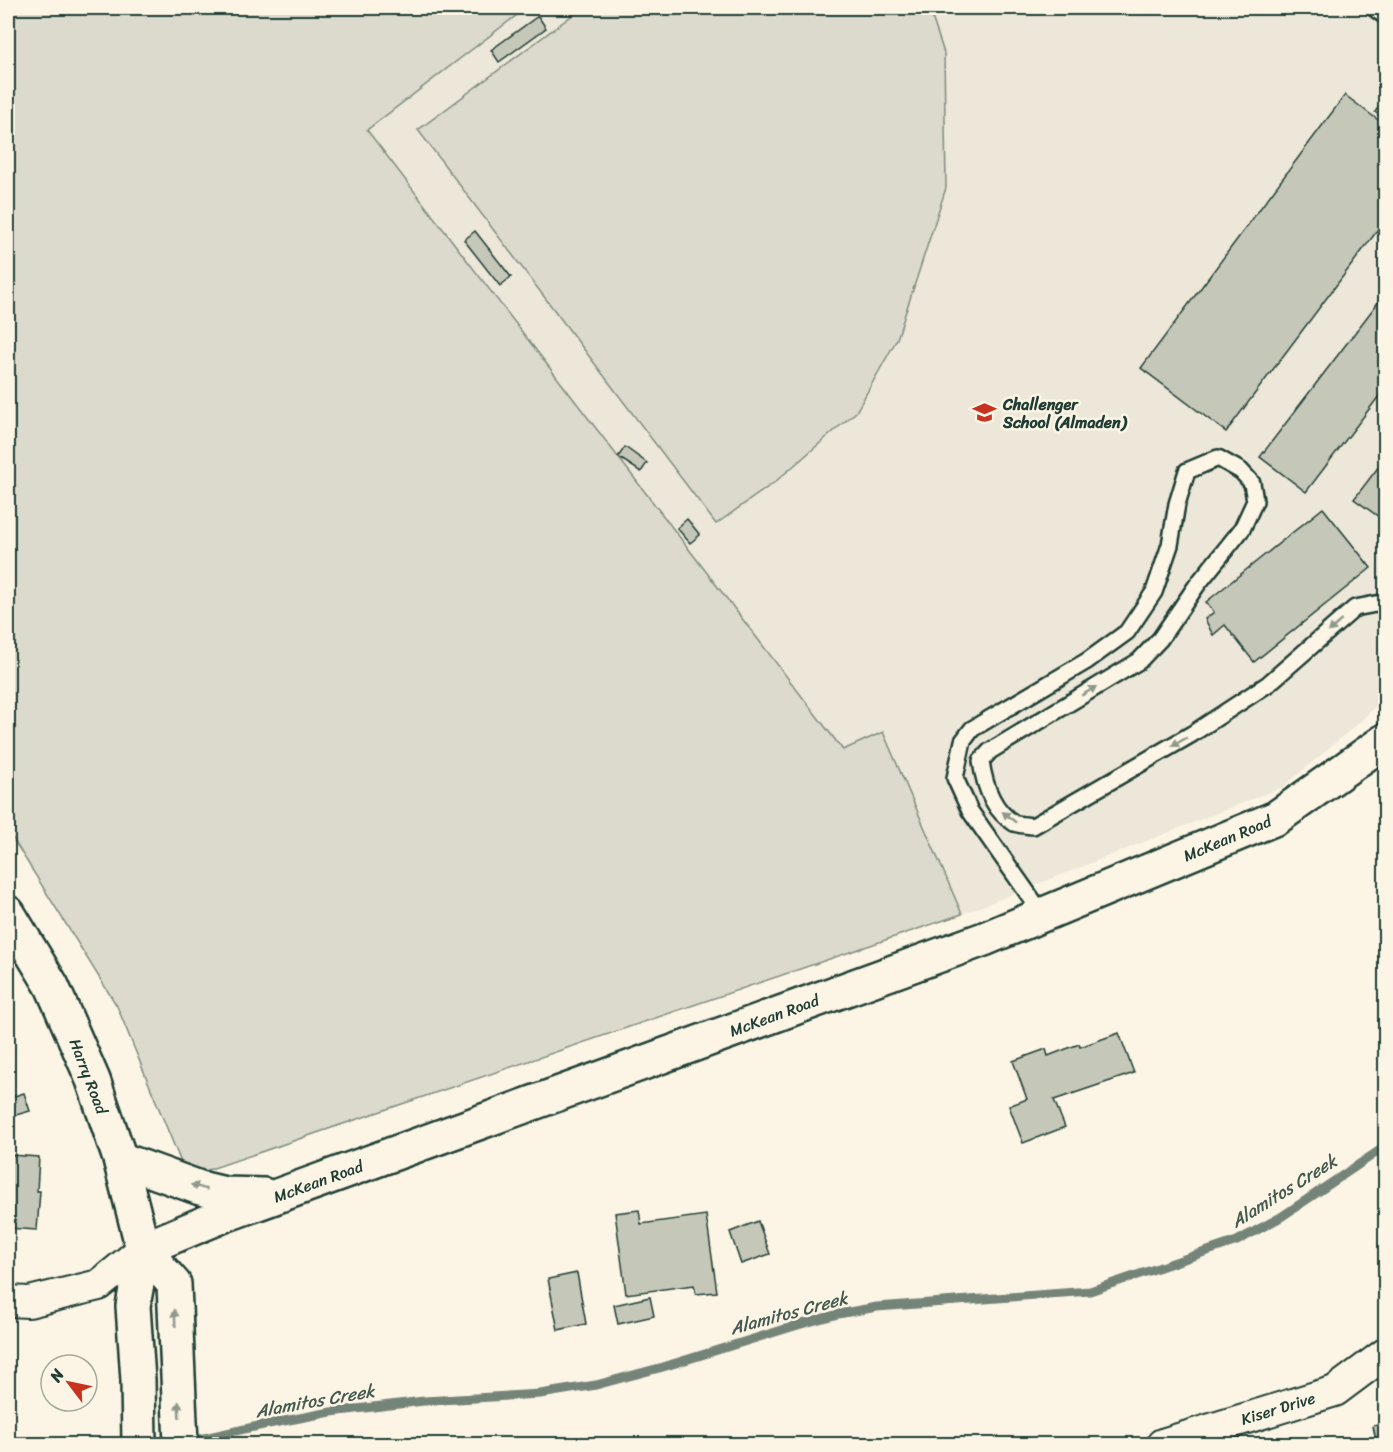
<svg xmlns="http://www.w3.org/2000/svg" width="1393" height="1452" font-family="Sriracha,sans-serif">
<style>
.built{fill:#ece7d8}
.green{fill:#dcdacc;stroke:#7e8c80;stroke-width:1.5}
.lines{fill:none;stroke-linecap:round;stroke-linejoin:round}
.stream{stroke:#758479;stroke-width:9}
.building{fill:#c5c7b9;stroke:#1f3d34;stroke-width:1.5}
.lane-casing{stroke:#1f3d34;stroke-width:20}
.street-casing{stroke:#1f3d34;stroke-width:34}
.secondary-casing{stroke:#1f3d34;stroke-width:38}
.lane{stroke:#fcf5e5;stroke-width:15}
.street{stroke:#fcf5e5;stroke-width:30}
.secondary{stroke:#fcf5e5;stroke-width:33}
.oneway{fill:#8e998c}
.labels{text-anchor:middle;stroke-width:5;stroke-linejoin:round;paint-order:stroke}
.poi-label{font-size:16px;font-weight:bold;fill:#1f3d34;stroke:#fcf5e5;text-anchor:start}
.street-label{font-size:16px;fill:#1f3d34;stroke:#fcf5e5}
.water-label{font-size:18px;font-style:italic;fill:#435a51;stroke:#fcf5e5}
</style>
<rect width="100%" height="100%" fill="#fcf5e5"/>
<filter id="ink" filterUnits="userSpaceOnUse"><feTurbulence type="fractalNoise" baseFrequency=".0167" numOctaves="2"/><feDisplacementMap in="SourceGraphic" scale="12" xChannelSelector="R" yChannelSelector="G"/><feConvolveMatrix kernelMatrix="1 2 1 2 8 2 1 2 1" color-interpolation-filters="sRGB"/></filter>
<g filter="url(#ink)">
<!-- built -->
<path class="built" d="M 526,8 L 1385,8 L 1385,696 L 1360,722 L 1283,787 L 962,914 L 883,733 L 843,750 L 366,130 Z"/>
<!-- green -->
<path class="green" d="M 8,8 L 526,8 L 367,130 L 843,750 L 883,732 L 962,914 L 187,1177 L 117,1006 L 8,831 Z
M 582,8 L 929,8 L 944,53 L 946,188 L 897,339 L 856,412 L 775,482 L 716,524 L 418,130 Z"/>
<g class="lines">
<!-- stream -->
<path class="stream" d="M 186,1442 L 263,1425 L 331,1412 L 424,1401 L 540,1394 L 596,1385 L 663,1367 L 798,1325 L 838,1314 L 877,1307 L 1090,1291 L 1237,1241 L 1281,1217 L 1386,1146"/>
</g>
<!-- building -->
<path class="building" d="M 538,16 L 546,28 L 499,62 L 491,50 Z
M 1345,95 L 1386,126 L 1386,219 L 1226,432 L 1141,368 Z
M 1381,103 L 1386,107 L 1386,120 L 1375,112 Z
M 475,231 L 511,277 L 500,286 L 464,240 Z
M 1386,292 L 1386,387 L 1306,492 L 1260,457 Z
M 625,447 L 647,463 L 641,472 L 618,457 Z
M 1386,457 L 1386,522 L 1354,499 Z
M 1323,508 L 1371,568 L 1254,662 L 1225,625 L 1213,635 L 1205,619 L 1214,612 L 1206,602 Z
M 687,519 L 700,535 L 690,543 L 677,528 Z
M 1119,1033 L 1134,1073 L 1054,1100 L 1065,1127 L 1023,1143 L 1009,1106 L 1027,1099 L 1013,1061 L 1046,1049 L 1048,1056 L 1079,1044 L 1080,1047 Z
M 24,1093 L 30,1111 L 9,1117 L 8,1098 Z
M 10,1155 L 39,1157 L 37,1191 L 40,1191 L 37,1230 L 8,1228 L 8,1168 Z
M 639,1210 L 641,1224 L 706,1215 L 717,1292 L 696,1294 L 694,1285 L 626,1294 L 615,1213 Z
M 758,1221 L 770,1254 L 741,1264 L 730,1232 Z
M 577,1273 L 586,1324 L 558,1330 L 548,1279 Z
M 650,1297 L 654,1316 L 618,1324 L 614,1305 Z
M 1386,1423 L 1386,1444 L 1363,1444 L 1376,1440 L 1373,1426 Z"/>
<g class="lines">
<defs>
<path id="lane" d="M 1374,8 L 1386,17
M 1043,915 L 970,811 L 955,778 L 963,741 L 972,729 L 1087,661 L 1127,632 L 1154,592 L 1170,545 L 1177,504 L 1187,471 L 1218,458 L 1241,471 L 1252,483 L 1255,501 L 1242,529 L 1197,585 L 1160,639 L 1139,661 L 990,751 L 981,761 C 984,783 992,810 1014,823 C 1019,825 1027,825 1033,826 L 1192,734 L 1268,684 L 1355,608 L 1386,602"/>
<path id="street" d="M 8,1301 L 29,1302 L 99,1285 L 143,1249
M 1162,1444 L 1335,1391 L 1386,1353"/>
<path id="secondary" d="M 8,913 L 52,986 L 93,1080 L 120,1159 L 143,1249 L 133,1306 L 138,1380 L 139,1444
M 120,1159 L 200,1188 L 225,1194 L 264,1195
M 143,1249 L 222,1216 L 984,939 L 1276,818 L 1386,740
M 143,1249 L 174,1284 L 181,1444"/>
</defs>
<!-- lane casing -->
<use href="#lane" class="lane-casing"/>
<!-- street casing -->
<use href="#street" class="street-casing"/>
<!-- secondary casing -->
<use href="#secondary" class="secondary-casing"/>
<!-- lane -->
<use href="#lane" class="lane"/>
<!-- street -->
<use href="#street" class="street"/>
<!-- secondary -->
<use href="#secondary" class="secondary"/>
</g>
<!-- one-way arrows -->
<defs><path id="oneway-solid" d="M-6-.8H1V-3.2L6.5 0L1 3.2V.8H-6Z" transform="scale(1.5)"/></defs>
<g class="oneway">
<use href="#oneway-solid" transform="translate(1335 626) rotate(138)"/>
<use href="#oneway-solid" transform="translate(1089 691) rotate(-31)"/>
<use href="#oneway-solid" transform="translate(1179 742) rotate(151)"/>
<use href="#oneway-solid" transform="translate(1009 817) rotate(-142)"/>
<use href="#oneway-solid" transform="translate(199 1187) rotate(-163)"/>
<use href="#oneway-solid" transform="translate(175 1318) rotate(-93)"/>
<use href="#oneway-solid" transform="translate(179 1410) rotate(-93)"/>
</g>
</g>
<!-- icons -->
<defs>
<symbol id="school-bare" viewBox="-9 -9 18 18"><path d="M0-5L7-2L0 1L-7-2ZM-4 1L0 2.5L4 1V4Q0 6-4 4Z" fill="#c8321e" stroke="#fcf5e5" stroke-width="2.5" paint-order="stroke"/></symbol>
</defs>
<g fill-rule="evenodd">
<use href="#school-bare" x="968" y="396" width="33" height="33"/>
</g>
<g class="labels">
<!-- poi labels -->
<g class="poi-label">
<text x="1003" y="410">Challenger<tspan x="1003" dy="18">School (Almaden)</tspan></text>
</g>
<!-- street labels -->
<g class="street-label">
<text transform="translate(1227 838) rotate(-23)" y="6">McKean Road</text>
<text transform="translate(774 1015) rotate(-20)" y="6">McKean Road</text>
<text transform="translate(89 1076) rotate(69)" y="6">Harry Road</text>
<text transform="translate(318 1181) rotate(-20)" y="6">McKean Road</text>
<text transform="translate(1278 1408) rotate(-17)" y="6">Kiser Drive</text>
</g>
<!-- water labels -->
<g class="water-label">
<text transform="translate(1284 1191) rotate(-32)" y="6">Alamitos Creek</text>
<text transform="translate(789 1313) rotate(-15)" y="6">Alamitos Creek</text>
<text transform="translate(315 1401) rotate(-10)" y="6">Alamitos Creek</text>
</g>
</g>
<!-- margin -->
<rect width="1393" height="1452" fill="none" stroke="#fcf5e5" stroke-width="30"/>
<rect x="15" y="15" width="1363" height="1422" fill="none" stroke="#1f3d34" stroke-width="2" filter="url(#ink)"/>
<!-- north arrow -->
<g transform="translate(69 1383) rotate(302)"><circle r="28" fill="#fcf5e5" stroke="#a4ab9e" stroke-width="1.5"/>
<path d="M0-4.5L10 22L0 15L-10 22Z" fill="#c8321e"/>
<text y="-9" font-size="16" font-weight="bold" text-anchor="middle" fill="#1f3d34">N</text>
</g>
</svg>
